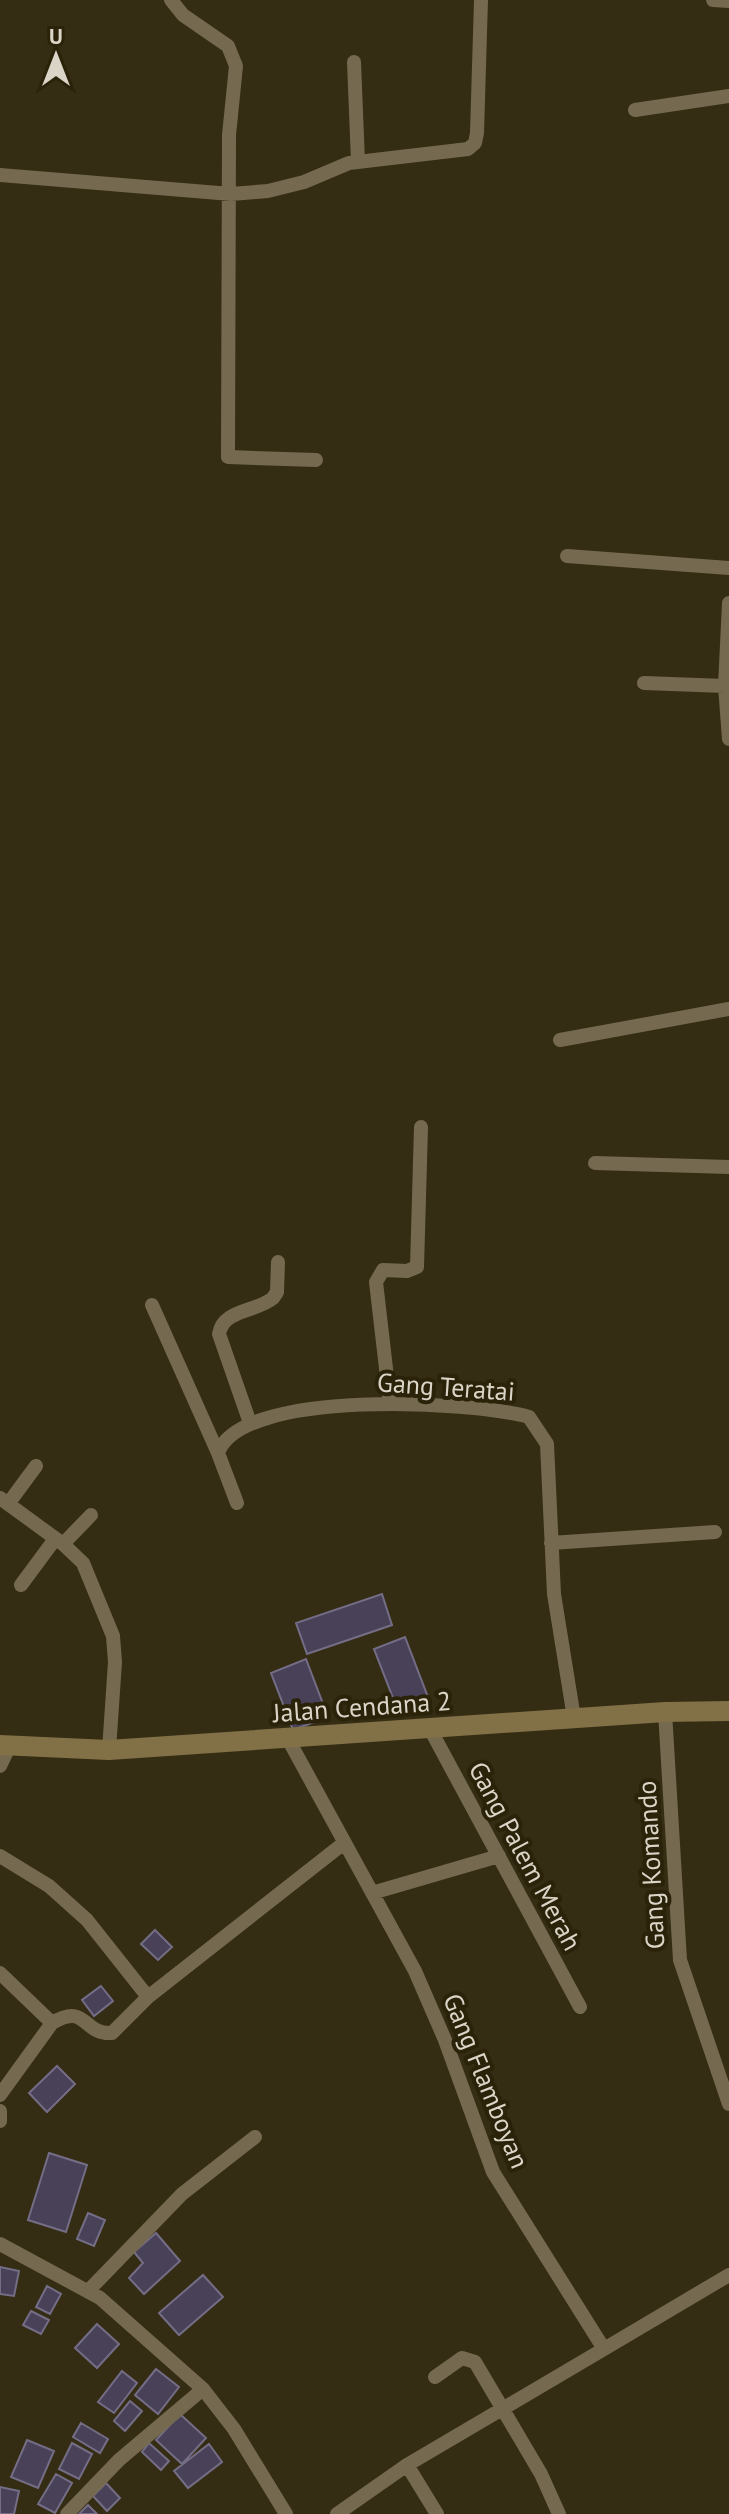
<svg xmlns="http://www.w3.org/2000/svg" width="729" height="2514" font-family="'PT Sans',sans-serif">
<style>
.building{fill:#484158;stroke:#746d86;stroke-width:2}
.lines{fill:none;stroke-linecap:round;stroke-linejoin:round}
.street{stroke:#756a50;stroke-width:14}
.secondary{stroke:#827147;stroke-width:20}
.labels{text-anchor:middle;stroke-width:8;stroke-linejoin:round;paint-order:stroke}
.street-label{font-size:26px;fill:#dbd5c7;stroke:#2b220a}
</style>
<rect width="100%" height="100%" fill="#352c14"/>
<!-- building -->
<path class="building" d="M 382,1594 L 392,1625 L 307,1654 L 296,1623 Z
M 405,1637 L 431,1705 L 400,1716 L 374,1649 Z
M 306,1659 L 328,1717 L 293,1730 L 271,1673 Z
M 155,1930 L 172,1947 L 158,1960 L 141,1944 Z
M 101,1986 L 113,2001 L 94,2016 L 82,2000 Z
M 57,2066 L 75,2084 L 47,2112 L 29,2093 Z
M 49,2153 L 87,2165 L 66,2232 L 28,2220 Z
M 88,2213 L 105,2220 L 94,2246 L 77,2239 Z
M 156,2233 L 180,2261 L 144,2294 L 129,2278 L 143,2263 L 134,2252 Z
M 0,2267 L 19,2271 L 14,2296 L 0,2294 Z
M 203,2275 L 223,2297 L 179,2335 L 159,2313 Z
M 47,2286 L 61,2294 L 50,2314 L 36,2307 Z
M 31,2311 L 49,2320 L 41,2334 L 23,2325 Z
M 97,2324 L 119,2344 L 97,2368 L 75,2348 Z
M 156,2369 L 179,2387 L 158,2414 L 135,2395 Z
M 122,2371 L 137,2383 L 114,2413 L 98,2402 Z
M 130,2401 L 142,2411 L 125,2431 L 114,2421 Z
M 180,2414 L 206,2438 L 182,2464 L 156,2440 Z
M 81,2423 L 108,2439 L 100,2453 L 73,2437 Z
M 27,2440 L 54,2451 L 38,2488 L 11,2477 Z
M 72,2443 L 92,2454 L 79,2479 L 59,2469 Z
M 149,2443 L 169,2461 L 161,2470 L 142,2452 Z
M 209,2444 L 222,2462 L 188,2488 L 174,2471 Z
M 56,2474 L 72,2483 L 55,2513 L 38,2504 Z
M 106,2483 L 120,2498 L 107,2511 L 93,2496 Z
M 0,2487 L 19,2491 L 14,2514 L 0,2514 Z
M 88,2505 L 97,2514 L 79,2514 Z"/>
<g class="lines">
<!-- street -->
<path class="street" d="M 171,0 L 183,15 L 228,46 L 236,66 L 229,135 L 228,457 L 316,460
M 713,0 L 729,1
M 354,62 L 358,162
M 635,110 L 729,96
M 0,175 L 231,194 L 268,191 L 304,182 L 349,163 L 468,149 L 475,143 L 477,133 L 481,0
M 567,556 L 729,568
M 729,603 L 725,686 L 729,739
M 644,683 L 725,686
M 560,1040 L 729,1009
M 595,1163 L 729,1167
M 152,1305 L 218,1453
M 390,1403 L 376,1282 L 383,1270 L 407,1271 L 417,1267 L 421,1127
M 250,1423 L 219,1334 C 223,1309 257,1312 273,1298 L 277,1292 L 278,1262
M 0,1498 L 63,1544 L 83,1563 L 113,1636 L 115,1662 L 109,1750
M 237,1503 L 218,1453 C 241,1388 472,1401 529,1417 L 547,1444 L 554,1594 L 574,1718
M 8,1504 L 36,1466
M 551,1543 L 715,1532
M 63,1544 L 91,1515
M 21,1585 L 55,1539
M 665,1712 L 680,1960 L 729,2104
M 429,1727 L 580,2007
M 288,1739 L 415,1971 L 445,2040 L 493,2172 L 604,2349 L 729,2275
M 0,1766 L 9,1747
M 0,1856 L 49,1886 L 87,1920 L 148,1997 L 112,2033 C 82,2035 87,2002 52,2023 L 0,1973
M 372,1893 L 499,1856
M 148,1997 L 344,1843
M 0,2095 L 52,2023
M 0,2111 L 0,2121
M 0,2244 L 100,2298 L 203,2389 L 234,2429 L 286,2514
M 88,2291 L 182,2194 L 255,2137
M 435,2377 L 462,2358 L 475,2362 L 541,2474 L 559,2514
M 407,2465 L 437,2514
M 67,2514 L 119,2460 L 203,2389
M 337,2514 L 407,2465 L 604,2349"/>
<!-- secondary -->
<path class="secondary" d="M 0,1745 L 109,1750 L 665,1712 L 729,1711"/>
</g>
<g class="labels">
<!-- street labels -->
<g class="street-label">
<text transform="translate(446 1387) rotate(4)" y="9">Gang Teratai</text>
<text transform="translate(362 1707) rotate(-4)" y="9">Jalan Cendana 2</text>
<text transform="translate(525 1856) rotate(62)" y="9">Gang Palem Merah</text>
<text transform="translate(651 1865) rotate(-93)" y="9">Gang Komando</text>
<text transform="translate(486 2081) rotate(68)" y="9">Gang Flamboyan</text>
</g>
</g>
<!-- north arrow -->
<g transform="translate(56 56)" stroke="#2b220a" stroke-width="6" paint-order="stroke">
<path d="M0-6L14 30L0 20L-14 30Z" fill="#dbd5c7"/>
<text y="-12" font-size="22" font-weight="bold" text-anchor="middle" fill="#dbd5c7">U</text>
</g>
</svg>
